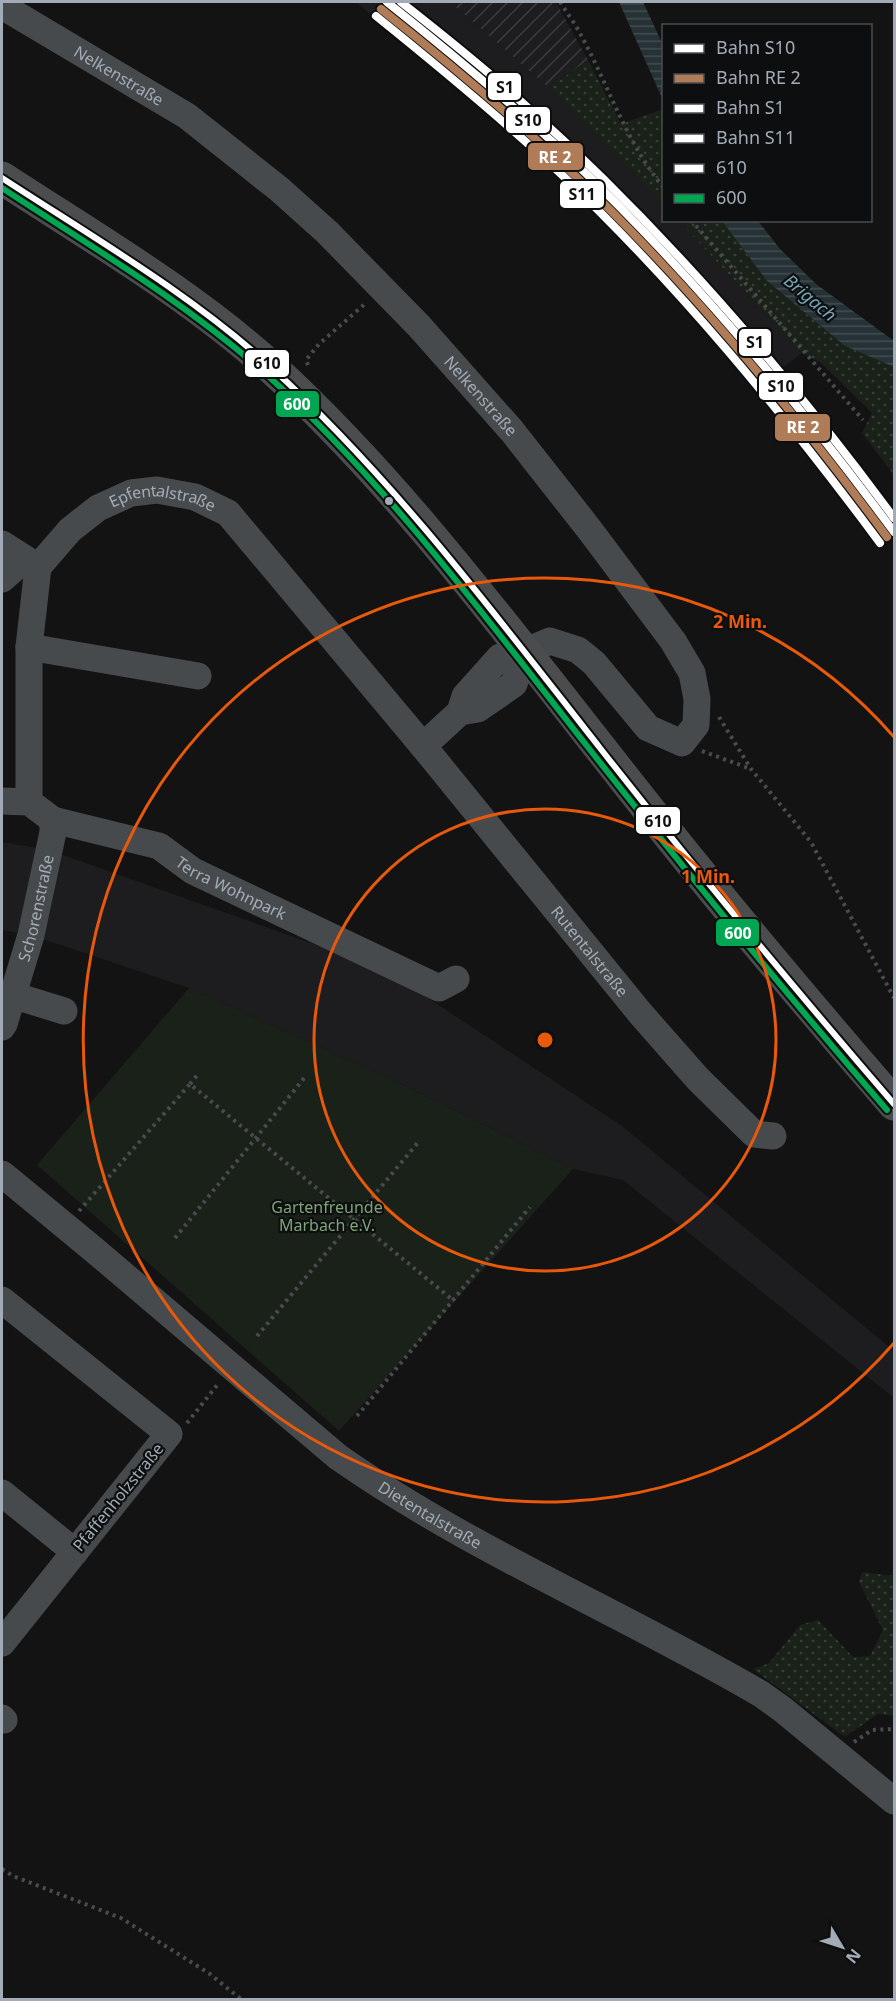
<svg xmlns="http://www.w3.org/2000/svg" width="896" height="2001" font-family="'Noto Sans',sans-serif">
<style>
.built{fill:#1d1d20}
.industrial{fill:url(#industrial-furrows)}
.grass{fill:url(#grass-dots)}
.garden{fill:#1a2119}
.water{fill:url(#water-rules)}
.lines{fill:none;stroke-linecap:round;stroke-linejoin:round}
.path{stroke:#494b4e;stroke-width:4;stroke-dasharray:3 4.5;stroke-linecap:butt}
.minor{stroke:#474a4c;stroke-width:27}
.major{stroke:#4a4c4e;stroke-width:33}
.bus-1-casing{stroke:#0d0e0f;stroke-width:10}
.bus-2-casing{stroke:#0d0e0f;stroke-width:10}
.bus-1{stroke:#fff;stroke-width:6}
.bus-2{stroke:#00a651;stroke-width:6}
.rail-1-casing{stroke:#0d0e0f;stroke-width:12}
.rail-2-casing{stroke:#0d0e0f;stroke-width:12}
.rail-3-casing{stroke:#0d0e0f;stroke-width:12}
.rail-4-casing{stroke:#0d0e0f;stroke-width:12}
.rail-1{stroke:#fff;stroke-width:8}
.rail-2{stroke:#b07c57;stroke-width:8}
.rail-3{stroke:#fff;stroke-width:8}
.rail-4{stroke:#fff;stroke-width:8}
.ring{fill:none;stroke:#e8590c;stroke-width:3}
.bus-dot{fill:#a3acb6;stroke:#0d0e0f;stroke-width:2}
.labels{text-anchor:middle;stroke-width:4.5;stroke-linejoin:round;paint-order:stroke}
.street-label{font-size:16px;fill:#a3acb6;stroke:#0d0e0f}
.park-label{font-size:16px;fill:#7da477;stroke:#0d0e0f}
.water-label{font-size:18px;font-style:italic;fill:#75a4b5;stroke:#0d0e0f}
.centre{fill:#e8590c;stroke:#0d0e0f;stroke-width:3}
.ring-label{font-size:18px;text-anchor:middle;font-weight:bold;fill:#e8590c;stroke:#0d0e0f;stroke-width:4.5;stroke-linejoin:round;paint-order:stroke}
.line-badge{stroke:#0d0e0f;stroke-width:2}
.badge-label{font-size:16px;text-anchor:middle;font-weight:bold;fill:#fff}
.pale-badge-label{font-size:16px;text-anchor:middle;font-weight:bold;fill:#111}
</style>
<defs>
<pattern id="industrial-furrows" width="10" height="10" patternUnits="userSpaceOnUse" patternTransform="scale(1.5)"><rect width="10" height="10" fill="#1d1d20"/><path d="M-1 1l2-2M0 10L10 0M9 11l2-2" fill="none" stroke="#3b3b3e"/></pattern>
<pattern id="grass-dots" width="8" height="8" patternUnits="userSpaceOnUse" patternTransform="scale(1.5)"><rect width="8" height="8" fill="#1a2119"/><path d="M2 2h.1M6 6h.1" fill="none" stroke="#383f38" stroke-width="1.8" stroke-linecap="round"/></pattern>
<pattern id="water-rules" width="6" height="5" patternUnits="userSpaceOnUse" patternTransform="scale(1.5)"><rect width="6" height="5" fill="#263236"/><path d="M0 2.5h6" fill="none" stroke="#424d51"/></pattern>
</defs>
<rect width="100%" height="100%" fill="#131313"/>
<!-- built -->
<path class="built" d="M 356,2 L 450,2 L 549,88 L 663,205 L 664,220 L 679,221 L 802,353 L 759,386 L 636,252 L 505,129 Z
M 2,842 L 49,850 L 384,969 L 622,1126 L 894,1351 L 894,1398 L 623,1180 L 573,1169 L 387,1077 L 189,988 L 31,935 L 2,930 Z"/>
<!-- industrial -->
<path class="industrial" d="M 450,2 L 556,2 L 588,60 L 549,88 Z"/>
<!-- grass -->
<path class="grass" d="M 588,60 L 621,124 L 663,109 L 663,205 L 549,88 Z
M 679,221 L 722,221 L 767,281 L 845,346 L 894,367 L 894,475 L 862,433 L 872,413 L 820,362 L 802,353 Z
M 862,1572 L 894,1576 L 894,1716 L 878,1714 L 845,1737 L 753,1669 L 769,1663 L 800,1625 L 818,1620 L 853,1657 L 870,1656 L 883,1630 L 859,1582 Z"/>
<!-- garden -->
<path class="garden" d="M 189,988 L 387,1077 L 573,1169 L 339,1431 L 37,1165 Z"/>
<!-- water -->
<path class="water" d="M 619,2 L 643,2 L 663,45 L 663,100 Z
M 722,221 L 758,221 L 780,249 L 816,284 L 894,341 L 894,367 L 845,346 L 767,281 Z"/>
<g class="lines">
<!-- path -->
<path class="path" d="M 560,2 C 567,13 576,25 582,37 C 609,87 627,144 664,188
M 691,220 L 863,420
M 308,365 L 306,360 L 319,344 L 366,303
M 719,717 L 751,769 L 811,842 L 894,998
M 702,751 L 751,769
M 190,1084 L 199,1073
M 79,1211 L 190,1084 L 454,1301
M 175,1238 L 305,1077
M 257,1336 L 420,1140
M 357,1416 L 530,1207
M 187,1423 L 218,1384
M 854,1742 L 872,1730 L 894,1729
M 2,1869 L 13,1876 L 121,1918 L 210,1974 L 242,2000"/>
<!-- minor -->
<g class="minor">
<path id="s1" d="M 2,6 L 187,116 L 279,189 L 327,232 L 419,326 L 512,431 L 589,529 L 673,641 L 692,673 L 697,699 L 696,725 L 682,743 L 648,728 L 594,663 L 578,650 L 550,641 L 524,652 L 500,657 L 465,696 L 460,712 L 423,746"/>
<path d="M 2,544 L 38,567"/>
<path d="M 2,579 L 25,559"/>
<path d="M 29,647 L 198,676"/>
<path d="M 460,712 L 478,709 L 514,684 L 524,652"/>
<path id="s2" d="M 2,801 L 29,802 L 53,820 L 159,846 L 193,871 L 439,988 L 456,979"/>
<path id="s3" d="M 29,802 L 29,647 L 38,567 L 70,530 L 98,508 L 131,493 L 157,490 L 195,497 L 228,513 L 423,746 L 640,1013 L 698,1079 L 754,1134 L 773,1136"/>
<path d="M 12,995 L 64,1011"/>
<path id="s4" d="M 2,1027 L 4,1024 L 31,935 L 53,832 L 53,820"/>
<path id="s5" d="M 2,1174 L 93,1249 L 338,1457 C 471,1550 621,1612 761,1694 L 782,1709 L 894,1801"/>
<path d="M 2,1300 L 169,1434 L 2,1643"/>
<path d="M 2,1493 L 75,1552"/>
<path d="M 2,1718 L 4,1720"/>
</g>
<!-- major -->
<path class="major" d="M 2,178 C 92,237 193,296 273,369 C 399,485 502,624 608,758 C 700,876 796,991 894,1104"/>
<defs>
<path id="bus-1" d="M 2,178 C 94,238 191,294 273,369 C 396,482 497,617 600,748 C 695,869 793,987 894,1104"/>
<path id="bus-2" d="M 2,188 C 92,247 185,302 266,374 C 387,484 486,618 587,746 C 684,869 784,991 887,1110"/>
</defs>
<!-- bus-1 casing -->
<use href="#bus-1" class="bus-1-casing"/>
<!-- bus-2 casing -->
<use href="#bus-2" class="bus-2-casing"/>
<!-- bus-1 -->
<use href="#bus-1" class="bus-1"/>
<!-- bus-2 -->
<use href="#bus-2" class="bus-2"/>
<defs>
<path id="rail-1" d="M 387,2 C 450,52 511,103 570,158 C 690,272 796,399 894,532"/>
<path id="rail-2" d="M 381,9 C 444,59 505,110 564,165 C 684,278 789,405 887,537"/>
<path id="rail-3" d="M 401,2 C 443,35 486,69 526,106 C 664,230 784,369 894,518"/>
<path id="rail-4" d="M 376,16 C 438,66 500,117 559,172 C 678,285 782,411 880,543"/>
</defs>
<!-- rail-1 casing -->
<use href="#rail-1" class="rail-1-casing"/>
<!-- rail-2 casing -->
<use href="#rail-2" class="rail-2-casing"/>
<!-- rail-3 casing -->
<use href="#rail-3" class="rail-3-casing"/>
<!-- rail-4 casing -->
<use href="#rail-4" class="rail-4-casing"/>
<!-- rail-1 -->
<use href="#rail-1" class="rail-1"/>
<!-- rail-2 -->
<use href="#rail-2" class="rail-2"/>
<!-- rail-3 -->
<use href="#rail-3" class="rail-3"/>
<!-- rail-4 -->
<use href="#rail-4" class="rail-4"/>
</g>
<!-- distance rings -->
<g class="ring">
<circle cx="545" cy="1040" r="231"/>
<path d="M894 1343A462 462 0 1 1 894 737"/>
</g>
<!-- markers -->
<circle class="bus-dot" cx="389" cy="501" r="5"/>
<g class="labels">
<!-- street labels -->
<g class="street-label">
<text dy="6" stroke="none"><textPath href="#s1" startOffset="136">Nelkenstraße</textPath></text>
<text dy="6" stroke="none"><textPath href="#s1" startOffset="622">Nelkenstraße</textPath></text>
<text dy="6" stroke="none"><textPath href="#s3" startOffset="388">Epfentalstraße</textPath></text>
<text dy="6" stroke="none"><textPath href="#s2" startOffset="250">Terra Wohnpark</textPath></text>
<text dy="6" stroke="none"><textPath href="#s4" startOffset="124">Schorenstraße</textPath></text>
<text dy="6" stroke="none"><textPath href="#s3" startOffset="1026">Rutentalstraße</textPath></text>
<text transform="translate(118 1497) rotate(-51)" y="6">Pfaffenholzstraße</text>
<text dy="6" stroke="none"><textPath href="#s5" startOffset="548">Dietentalstraße</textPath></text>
</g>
<!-- park labels -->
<g class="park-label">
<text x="327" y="1213">Gartenfreunde<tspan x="327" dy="18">Marbach e.V.</tspan></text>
</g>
<!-- water labels -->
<g class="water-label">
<text transform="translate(810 298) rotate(40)" y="6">Brigach</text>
</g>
</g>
<circle cx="545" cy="1040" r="9" class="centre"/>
<g class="ring-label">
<text x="740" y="628">2 Min.</text>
<text x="708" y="883">1 Min.</text>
</g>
<g class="line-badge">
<rect x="487" y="72" width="35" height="29" rx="6" fill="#fff"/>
<rect x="505" y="106" width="46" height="28" rx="6" fill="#fff"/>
<rect x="527" y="142" width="57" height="29" rx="6" fill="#b07c57"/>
<rect x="559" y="180" width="46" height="29" rx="6" fill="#fff"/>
<rect x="738" y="328" width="34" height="29" rx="6" fill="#fff"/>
<rect x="244" y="349" width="46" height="29" rx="6" fill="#fff"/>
<rect x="758" y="372" width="46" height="29" rx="6" fill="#fff"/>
<rect x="275" y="390" width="45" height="28" rx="6" fill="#00a651"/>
<rect x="774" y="413" width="57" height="29" rx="6" fill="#b07c57"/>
<rect x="635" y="806" width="46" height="29" rx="6" fill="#fff"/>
<rect x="715" y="918" width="45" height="29" rx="6" fill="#00a651"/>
</g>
<g class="badge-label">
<text x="555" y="163">RE 2</text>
<text x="297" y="410">600</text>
<text x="803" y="433">RE 2</text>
<text x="738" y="939">600</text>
</g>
<g class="pale-badge-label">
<text x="505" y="93">S1</text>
<text x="528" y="126">S10</text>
<text x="582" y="200">S11</text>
<text x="755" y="348">S1</text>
<text x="267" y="369">610</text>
<text x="781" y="392">S10</text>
<text x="658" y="827">610</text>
</g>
<!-- border -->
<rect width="896" height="2001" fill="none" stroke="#a3acb6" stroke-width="6"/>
<!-- legend -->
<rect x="662" y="24" width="210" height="198" fill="#0d0e0f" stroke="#494d52" stroke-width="1.5"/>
<rect x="674" y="44" width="30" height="9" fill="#ffffff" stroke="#494d52" stroke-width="1.5"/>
<text x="716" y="54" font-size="18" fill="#a3acb6">Bahn S10</text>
<rect x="674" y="74" width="30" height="9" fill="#b07c57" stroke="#494d52" stroke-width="1.5"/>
<text x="716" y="84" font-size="18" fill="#a3acb6">Bahn RE 2</text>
<rect x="674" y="104" width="30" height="9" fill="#ffffff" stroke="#494d52" stroke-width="1.5"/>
<text x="716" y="114" font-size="18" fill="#a3acb6">Bahn S1</text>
<rect x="674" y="134" width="30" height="9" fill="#ffffff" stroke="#494d52" stroke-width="1.5"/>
<text x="716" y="144" font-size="18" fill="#a3acb6">Bahn S11</text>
<rect x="674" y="164" width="30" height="9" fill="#ffffff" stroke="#494d52" stroke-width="1.5"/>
<text x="716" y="174" font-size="18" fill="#a3acb6">610</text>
<rect x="674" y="194" width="30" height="9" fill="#00a651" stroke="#494d52" stroke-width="1.5"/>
<text x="716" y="204" font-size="18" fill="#a3acb6">600</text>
<!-- north arrow -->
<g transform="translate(842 1947) rotate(129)" stroke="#0d0e0f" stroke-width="4.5" paint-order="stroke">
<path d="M0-4.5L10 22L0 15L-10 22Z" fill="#a3acb6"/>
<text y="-9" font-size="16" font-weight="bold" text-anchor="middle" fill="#a3acb6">N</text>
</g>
</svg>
